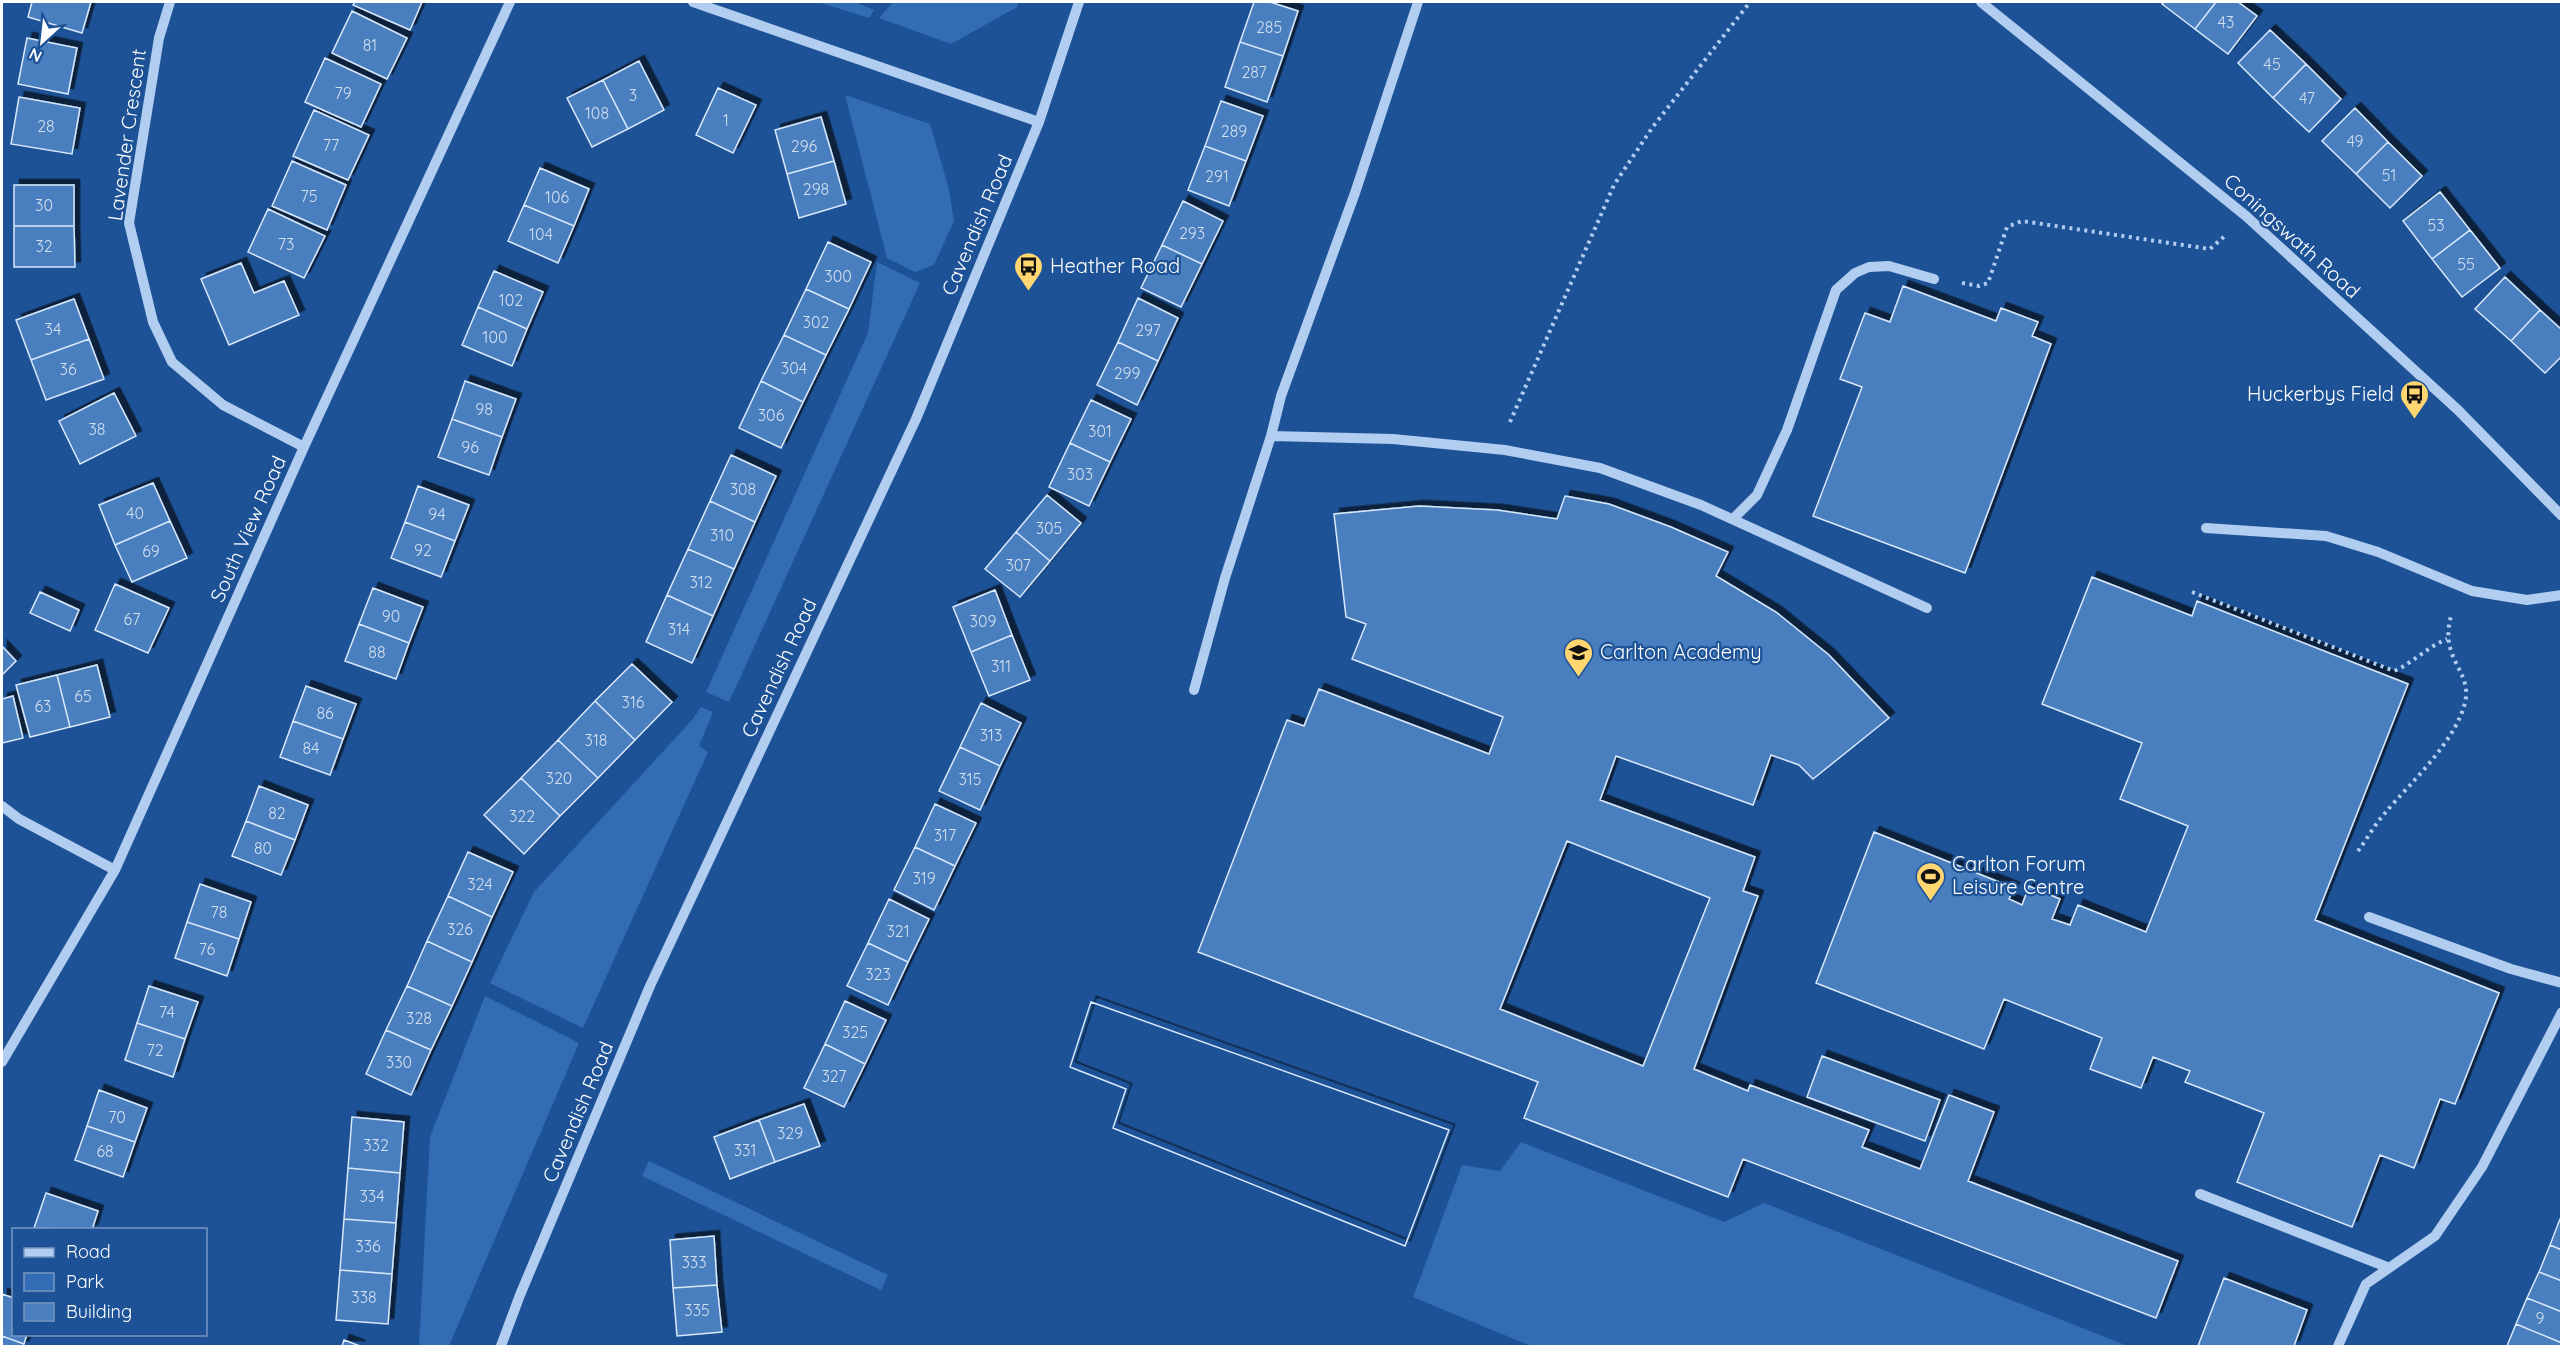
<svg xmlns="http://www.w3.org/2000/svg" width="2563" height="1348" font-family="Quicksand,sans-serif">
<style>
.green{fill:#316cb4}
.building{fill:#4a7ebf;stroke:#d8e8fb;stroke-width:1.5;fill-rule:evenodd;filter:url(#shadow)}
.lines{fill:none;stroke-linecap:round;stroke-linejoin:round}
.path{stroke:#b1cdf0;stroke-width:4;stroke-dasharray:3 4.5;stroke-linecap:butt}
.minor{stroke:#b1cdf0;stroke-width:10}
.labels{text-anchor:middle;stroke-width:4.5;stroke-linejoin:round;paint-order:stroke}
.number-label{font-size:16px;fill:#d2dfef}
.street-label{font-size:20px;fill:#fff;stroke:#1d5297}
.poi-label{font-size:20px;fill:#fff;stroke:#1d5297;text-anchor:start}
</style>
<defs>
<filter id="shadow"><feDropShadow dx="5.5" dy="-5.5" stdDeviation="0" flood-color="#0009"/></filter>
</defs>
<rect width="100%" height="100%" fill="#1d5297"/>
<!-- green -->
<path class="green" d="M 818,2 L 855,2 L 874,10 L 869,18 Z
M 893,2 L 1019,2 L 1017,7 L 951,44 L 879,18 Z
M 845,95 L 930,124 L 949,189 L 954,221 L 934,265 L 915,272 L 887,258 Z
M 877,262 L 920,283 L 729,702 L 706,692 L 868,333 Z
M 701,707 L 713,712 L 699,746 L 708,752 L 583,1028 L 490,983 L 534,892 L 692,720 Z
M 485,996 L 579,1043 L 449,1346 L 419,1346 L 430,1137 Z
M 1521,1142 L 1724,1222 L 1764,1203 L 2128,1346 L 1531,1346 L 1413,1297 L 1462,1165 L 1500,1171 Z
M 649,1161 L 888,1275 L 881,1290 L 642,1176 Z"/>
<!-- building -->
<path class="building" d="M 32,2 L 91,2 L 82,33 L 28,17 Z
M 355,2 L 422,2 L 410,30 L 353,5 Z
M 1254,2 L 1270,2 L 1298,11 L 1283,56 L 1240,42 Z
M 2164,2 L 2216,2 L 2195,29 L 2162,4 Z
M 2216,2 L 2238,2 L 2257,16 L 2228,54 L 2195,29 Z
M 352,11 L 407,38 L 387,79 L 332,53 Z
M 2270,30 L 2306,64 L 2273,98 L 2238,63 Z
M 27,38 L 77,48 L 68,94 L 18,84 Z
M 1240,42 L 1283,56 L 1267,102 L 1225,87 Z
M 325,58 L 381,84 L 361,127 L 305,102 Z
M 639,61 L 664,110 L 628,129 L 603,80 Z
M 2306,64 L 2341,99 L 2309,132 L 2273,98 Z
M 603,80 L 628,129 L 592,147 L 567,98 Z
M 718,88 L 756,105 L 733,153 L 696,135 Z
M 19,97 L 80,108 L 72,154 L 11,144 Z
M 1221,101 L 1263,116 L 1246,161 L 1205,146 Z
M 2355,108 L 2388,142 L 2356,174 L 2322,141 Z
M 314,110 L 369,135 L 348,180 L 293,156 Z
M 821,117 L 834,161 L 787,174 L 775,130 Z
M 2388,142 L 2422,176 L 2390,208 L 2356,174 Z
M 1205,146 L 1246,161 L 1229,206 L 1188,190 Z
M 292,161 L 346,185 L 327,230 L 272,206 Z
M 834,161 L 846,204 L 799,218 L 787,174 Z
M 540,168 L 589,189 L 574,226 L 524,205 Z
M 14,185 L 74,185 L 74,226 L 14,226 Z
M 2440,192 L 2470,230 L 2432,259 L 2403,221 Z
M 1183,201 L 1223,221 L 1202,264 L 1162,245 Z
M 524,205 L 574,226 L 558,263 L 508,241 Z
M 268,209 L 325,236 L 304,278 L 248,252 Z
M 14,226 L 74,226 L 75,267 L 14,267 Z
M 2470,230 L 2500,268 L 2462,297 L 2432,259 Z
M 828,242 L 871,262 L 849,309 L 806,289 Z
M 1162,245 L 1202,264 L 1181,307 L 1141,288 Z
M 241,263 L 254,293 L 284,281 L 299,315 L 229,345 L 201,279 Z
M 494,271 L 543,292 L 527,329 L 478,307 Z
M 2505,277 L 2540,310 L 2511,341 L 2475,309 Z
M 1903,286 L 1996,321 L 2001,308 L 2038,322 L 2032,336 L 2051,344 L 1965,573 L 1813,516 L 1862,387 L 1840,379 L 1865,313 L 1890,322 Z
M 806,289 L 849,309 L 826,355 L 784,335 Z
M 1138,298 L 1178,318 L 1158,361 L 1118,342 Z
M 74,299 L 89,339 L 31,360 L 16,320 Z
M 478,307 L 527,329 L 512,366 L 462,345 Z
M 2540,310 L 2562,330 L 2562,356 L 2545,373 L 2511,341 Z
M 784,335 L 826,355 L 803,402 L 761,381 Z
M 89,339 L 104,379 L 46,400 L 31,360 Z
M 1118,342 L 1158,361 L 1137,405 L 1097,385 Z
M 465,381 L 516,399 L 502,437 L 452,419 Z
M 761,381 L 803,402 L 781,448 L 739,428 Z
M 114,393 L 136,436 L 80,464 L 59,421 Z
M 1091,400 L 1131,419 L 1110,462 L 1070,443 Z
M 452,419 L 502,437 L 489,475 L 438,457 Z
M 1070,443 L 1110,462 L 1089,506 L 1049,487 Z
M 731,455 L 776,476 L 755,522 L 710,501 Z
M 153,483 L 170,521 L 115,545 L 99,505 Z
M 418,486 L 469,505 L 455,541 L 405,522 Z
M 1047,495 L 1081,523 L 1050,561 L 1016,532 Z
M 1565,496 L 1609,504 L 1671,527 L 1728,552 L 1716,576 L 1776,612 L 1829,655 L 1889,718 L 1813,779 L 1799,765 L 1771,755 L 1753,805 L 1616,756 L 1600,800 L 1755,857 L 1743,891 L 1758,896 L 1694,1069 L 1748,1091 L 1750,1085 L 1869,1130 L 1862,1147 L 1920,1169 L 1949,1095 L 1994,1112 L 1968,1181 L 2178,1261 L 2156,1318 L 1743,1159 L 1728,1197 L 1524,1118 L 1538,1082 L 1198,952 L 1287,720 L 1304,726 L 1319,689 L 1489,754 L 1503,717 L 1352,659 L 1366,624 L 1346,617 L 1334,514 L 1419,506 L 1497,510 L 1557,519 ZM 1567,841 L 1710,898 L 1643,1066 L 1500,1009 Z
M 710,501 L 755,522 L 734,569 L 688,549 Z
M 170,521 L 187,558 L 132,582 L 115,545 Z
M 405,522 L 455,541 L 441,577 L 391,558 Z
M 1016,532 L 1050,561 L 1020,597 L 985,569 Z
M 688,549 L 734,569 L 713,616 L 667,595 Z
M 2092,577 L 2192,616 L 2197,601 L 2408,684 L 2315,920 L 2499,993 L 2455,1104 L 2440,1099 L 2414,1168 L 2380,1155 L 2352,1227 L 2237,1182 L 2264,1113 L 2185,1082 L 2190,1071 L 2153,1057 L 2141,1088 L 2090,1069 L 2102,1038 L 2004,999 L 1984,1049 L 1816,983 L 1874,832 L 2014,888 L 2009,899 L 2022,905 L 2029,886 L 2060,899 L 2052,919 L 2070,925 L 2078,905 L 2146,932 L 2188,826 L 2120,799 L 2142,743 L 2042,704 Z
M 115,584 L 169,608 L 148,653 L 95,630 Z
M 373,588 L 423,607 L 409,643 L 359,624 Z
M 995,590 L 1012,635 L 971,652 L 953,607 Z
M 40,592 L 79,610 L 70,631 L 30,613 Z
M 667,595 L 713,616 L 692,663 L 646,642 Z
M 359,624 L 409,643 L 396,679 L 345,661 Z
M 1012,635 L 1030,680 L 989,696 L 971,652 Z
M 2,646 L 16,661 L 2,675 Z
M 632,664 L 672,702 L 635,740 L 595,701 Z
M 97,665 L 110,717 L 70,727 L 57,675 Z
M 57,675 L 70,727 L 30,737 L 16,685 Z
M 306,686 L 356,704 L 343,739 L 293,721 Z
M 13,696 L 23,738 L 2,743 L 2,699 Z
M 595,701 L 635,740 L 598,778 L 558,740 Z
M 981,703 L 1021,723 L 1000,766 L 960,747 Z
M 293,721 L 343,739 L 330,775 L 280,757 Z
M 558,740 L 598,778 L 560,816 L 521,778 Z
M 960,747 L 1000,766 L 980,810 L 939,791 Z
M 521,778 L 560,816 L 524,854 L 484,815 Z
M 259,786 L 308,805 L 295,840 L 246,821 Z
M 935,804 L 976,823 L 955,866 L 915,847 Z
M 246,821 L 295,840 L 281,875 L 232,856 Z
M 915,847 L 955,866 L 934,910 L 894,890 Z
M 468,852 L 513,872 L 492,917 L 448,896 Z
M 200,884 L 251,902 L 239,939 L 187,922 Z
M 448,896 L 492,917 L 472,962 L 427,941 Z
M 889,899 L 929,919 L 908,962 L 868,943 Z
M 187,922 L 239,939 L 227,976 L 175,958 Z
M 427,941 L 472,962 L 452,1006 L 407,986 Z
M 868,943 L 908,962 L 888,1005 L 847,986 Z
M 149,986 L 198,1002 L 185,1039 L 137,1023 Z
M 407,986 L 452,1006 L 431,1050 L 386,1030 Z
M 845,1001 L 886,1020 L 865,1064 L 825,1044 Z
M 1091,1002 L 1449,1130 L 1405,1246 L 1113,1128 L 1126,1089 L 1070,1067 Z
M 1091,1002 L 1449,1130 L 1405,1246 L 1113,1128 L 1126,1089 L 1070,1067 Z
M 137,1023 L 185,1039 L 173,1077 L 125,1060 Z
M 386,1030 L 431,1050 L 411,1095 L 366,1074 Z
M 825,1044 L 865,1064 L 844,1107 L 804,1088 Z
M 1822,1056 L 1940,1100 L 1925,1141 L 1807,1097 Z
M 99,1090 L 147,1108 L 135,1142 L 87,1126 Z
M 804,1104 L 820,1146 L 775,1162 L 759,1120 Z
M 352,1117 L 404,1122 L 400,1173 L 348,1168 Z
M 759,1120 L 775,1162 L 730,1179 L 714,1137 Z
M 87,1126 L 135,1142 L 123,1177 L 75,1160 Z
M 348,1168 L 400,1173 L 396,1223 L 344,1219 Z
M 46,1193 L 98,1211 L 92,1230 L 34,1228 Z
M 344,1219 L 396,1223 L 392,1274 L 340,1270 Z
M 2560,1219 L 2562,1220 L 2562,1250 L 2550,1245 Z
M 714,1236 L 717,1285 L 673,1288 L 670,1240 Z
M 2550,1245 L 2562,1250 L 2562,1281 L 2539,1272 Z
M 340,1270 L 392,1274 L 388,1324 L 336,1320 Z
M 2539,1272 L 2562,1281 L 2562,1312 L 2527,1298 Z
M 2224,1278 L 2307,1310 L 2294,1346 L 2198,1346 Z
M 717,1285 L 722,1332 L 677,1336 L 673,1288 Z
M 2,1294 L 14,1298 L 14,1334 L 27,1334 L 24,1344 L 2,1336 Z
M 2527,1298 L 2562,1312 L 2562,1343 L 2516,1324 Z
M 2516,1324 L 2562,1343 L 2560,1346 L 2507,1346 Z
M 2,1336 L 24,1344 L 23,1346 L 2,1346 Z
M 344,1340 L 360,1346 L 342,1346 Z"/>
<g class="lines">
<!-- path -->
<path class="path" d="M 1962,283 L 1979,286 L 1988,283 L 2007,227 L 2022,221 L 2210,249 L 2226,235
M 1510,422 L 1614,185 L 1652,128 L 1750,2
M 2192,592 L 2394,671 C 2413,663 2427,647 2447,639
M 2358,851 C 2367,839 2375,824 2385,813 C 2411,782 2460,738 2466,697 C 2469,669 2438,656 2452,613"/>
<!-- minor -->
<path class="minor" d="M 170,2 L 159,38 L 129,223 L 153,322 L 172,362 L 223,405 L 304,447
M 693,2 L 1039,122
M 1981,2 L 2246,216 L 2458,410 L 2562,516
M 1271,436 L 1393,439 L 1505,450 L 1600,468 L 1701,505 L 1927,608
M 1733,519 L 1757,495 L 1787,430 L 1836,290 L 1855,273 L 1869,267 L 1889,266 L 1934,279
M 2206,528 L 2326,536 L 2378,552 L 2472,591 L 2527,600 L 2562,595
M 1194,690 L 1225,578 L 1271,436 L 1281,396 L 1355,193 L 1418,2
M 2,806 L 19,819 L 115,870
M 2369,917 L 2511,969 L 2562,983
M 2,1062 L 115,870 L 304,447 L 510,2
M 2200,1194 L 2387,1267
M 501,1346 L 520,1295 L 650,986 L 916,419 L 1039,122 L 1079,2
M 2338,1346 L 2366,1284 L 2435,1236 L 2482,1167 L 2562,1012"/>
</g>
<!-- icons -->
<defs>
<symbol id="bus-pin" viewBox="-11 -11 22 30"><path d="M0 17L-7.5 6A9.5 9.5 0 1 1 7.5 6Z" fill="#ffd670" stroke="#1d5297"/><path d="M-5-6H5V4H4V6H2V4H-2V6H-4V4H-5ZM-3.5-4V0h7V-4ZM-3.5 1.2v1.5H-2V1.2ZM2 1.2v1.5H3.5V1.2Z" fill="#111"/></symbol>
<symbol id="school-pin" viewBox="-11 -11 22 30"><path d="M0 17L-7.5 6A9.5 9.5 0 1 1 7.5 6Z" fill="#ffd670" stroke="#1d5297"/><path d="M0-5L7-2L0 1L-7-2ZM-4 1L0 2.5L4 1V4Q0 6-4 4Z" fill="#111"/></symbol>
<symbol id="stadium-pin" viewBox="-11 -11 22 30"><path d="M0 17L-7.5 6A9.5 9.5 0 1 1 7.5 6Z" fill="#ffd670" stroke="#1d5297"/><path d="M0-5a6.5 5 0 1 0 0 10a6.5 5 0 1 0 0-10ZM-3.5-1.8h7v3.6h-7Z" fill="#111"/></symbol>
</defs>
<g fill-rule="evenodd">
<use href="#bus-pin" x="1012" y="250" width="33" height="45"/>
<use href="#bus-pin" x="2398" y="378" width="33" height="45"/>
<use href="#school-pin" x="1562" y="636" width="33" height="45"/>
<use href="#stadium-pin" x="1914" y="860" width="33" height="45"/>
</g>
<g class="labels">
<!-- number labels -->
<g class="number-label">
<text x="2226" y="28">43</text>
<text x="1269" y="33">285</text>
<text x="370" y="51">81</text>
<text x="2272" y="70">45</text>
<text x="1254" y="78">287</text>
<text x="343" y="99">79</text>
<text x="633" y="101">3</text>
<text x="2307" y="104">47</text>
<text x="597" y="119">108</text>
<text x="726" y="126">1</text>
<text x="46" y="132">28</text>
<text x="1234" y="137">289</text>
<text x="2355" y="147">49</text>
<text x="331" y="151">77</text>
<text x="804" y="152">296</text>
<text x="2389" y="181">51</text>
<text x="1217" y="182">291</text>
<text x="816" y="195">298</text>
<text x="309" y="202">75</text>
<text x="557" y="203">106</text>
<text x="44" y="211">30</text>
<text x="2436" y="231">53</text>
<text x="1192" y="239">293</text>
<text x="541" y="240">104</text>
<text x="286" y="250">73</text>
<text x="44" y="252">32</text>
<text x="2466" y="270">55</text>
<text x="838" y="282">300</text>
<text x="511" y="306">102</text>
<text x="816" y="328">302</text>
<text x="53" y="335">34</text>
<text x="1148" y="336">297</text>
<text x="495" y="343">100</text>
<text x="794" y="374">304</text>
<text x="68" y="375">36</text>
<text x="1127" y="379">299</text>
<text x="484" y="415">98</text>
<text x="771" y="421">306</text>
<text x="97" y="435">38</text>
<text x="1100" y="437">301</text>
<text x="470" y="453">96</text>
<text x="1080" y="480">303</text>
<text x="743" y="495">308</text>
<text x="135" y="519">40</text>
<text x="437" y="520">94</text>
<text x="1049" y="534">305</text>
<text x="722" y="541">310</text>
<text x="423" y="556">92</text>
<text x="151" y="557">69</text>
<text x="1018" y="571">307</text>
<text x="701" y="588">312</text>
<text x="391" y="622">90</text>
<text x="132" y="625">67</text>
<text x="983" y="627">309</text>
<text x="679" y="635">314</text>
<text x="377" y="658">88</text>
<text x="1001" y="672">311</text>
<text x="83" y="702">65</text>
<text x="633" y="708">316</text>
<text x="43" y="712">63</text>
<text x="325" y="719">86</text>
<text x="991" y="741">313</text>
<text x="596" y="746">318</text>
<text x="311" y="754">84</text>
<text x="559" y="784">320</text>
<text x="970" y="785">315</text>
<text x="277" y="819">82</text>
<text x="522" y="822">322</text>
<text x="945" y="841">317</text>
<text x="263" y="854">80</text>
<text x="924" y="884">319</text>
<text x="480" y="890">324</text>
<text x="219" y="918">78</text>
<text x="460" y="935">326</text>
<text x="898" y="937">321</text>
<text x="207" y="955">76</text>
<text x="878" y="980">323</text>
<text x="167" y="1018">74</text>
<text x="419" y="1024">328</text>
<text x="855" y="1038">325</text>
<text x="155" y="1056">72</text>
<text x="399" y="1068">330</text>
<text x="834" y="1082">327</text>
<text x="117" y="1123">70</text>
<text x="790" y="1139">329</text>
<text x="376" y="1151">332</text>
<text x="745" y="1156">331</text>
<text x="105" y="1157">68</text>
<text x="372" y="1202">334</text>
<text x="368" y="1252">336</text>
<text x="694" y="1268">333</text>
<text x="364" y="1303">338</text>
<text x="697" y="1316">335</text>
<text x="2540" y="1324">9</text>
</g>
<!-- street labels -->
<g class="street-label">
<text transform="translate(127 135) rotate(-82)" y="7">Lavender Crescent</text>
<text transform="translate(977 225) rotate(-67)" y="7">Cavendish Road</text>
<text transform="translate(2292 236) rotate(42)" y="7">Coningswath Road</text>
<text transform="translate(248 529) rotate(-66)" y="7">South View Road</text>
<text transform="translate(779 668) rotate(-65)" y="7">Cavendish Road</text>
<text transform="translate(578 1112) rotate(-67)" y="7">Cavendish Road</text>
</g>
<!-- poi labels -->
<g class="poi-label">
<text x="1050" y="273">Heather Road</text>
<text x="2394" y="401" text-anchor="end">Huckerbys Field</text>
<text x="1600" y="659">Carlton Academy</text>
<text x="1952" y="871">Carlton Forum<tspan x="1952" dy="23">Leisure Centre</tspan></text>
</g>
</g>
<!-- border -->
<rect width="2563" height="1348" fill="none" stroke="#ffffff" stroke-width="6"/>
<!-- legend -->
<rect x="12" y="1228" width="195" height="108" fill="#1d5297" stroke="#7797c1" stroke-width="1.5"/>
<rect x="24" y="1248" width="30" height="9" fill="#b1cdf0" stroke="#7797c1" stroke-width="1.5"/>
<text x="66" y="1258" font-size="18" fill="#ffffff">Road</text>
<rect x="24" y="1273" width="30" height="18" fill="#316cb4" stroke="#7797c1" stroke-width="1.5"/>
<text x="66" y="1288" font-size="18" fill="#ffffff">Park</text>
<rect x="24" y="1303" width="30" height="18" fill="#4a7ebf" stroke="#7797c1" stroke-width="1.5"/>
<text x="66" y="1318" font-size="18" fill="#ffffff">Building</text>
<!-- north arrow -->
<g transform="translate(42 42) rotate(207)" stroke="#1d5297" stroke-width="4.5" paint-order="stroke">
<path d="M0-4.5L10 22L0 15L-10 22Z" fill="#ffffff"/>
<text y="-9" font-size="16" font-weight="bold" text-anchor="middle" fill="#ffffff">N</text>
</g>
</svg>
